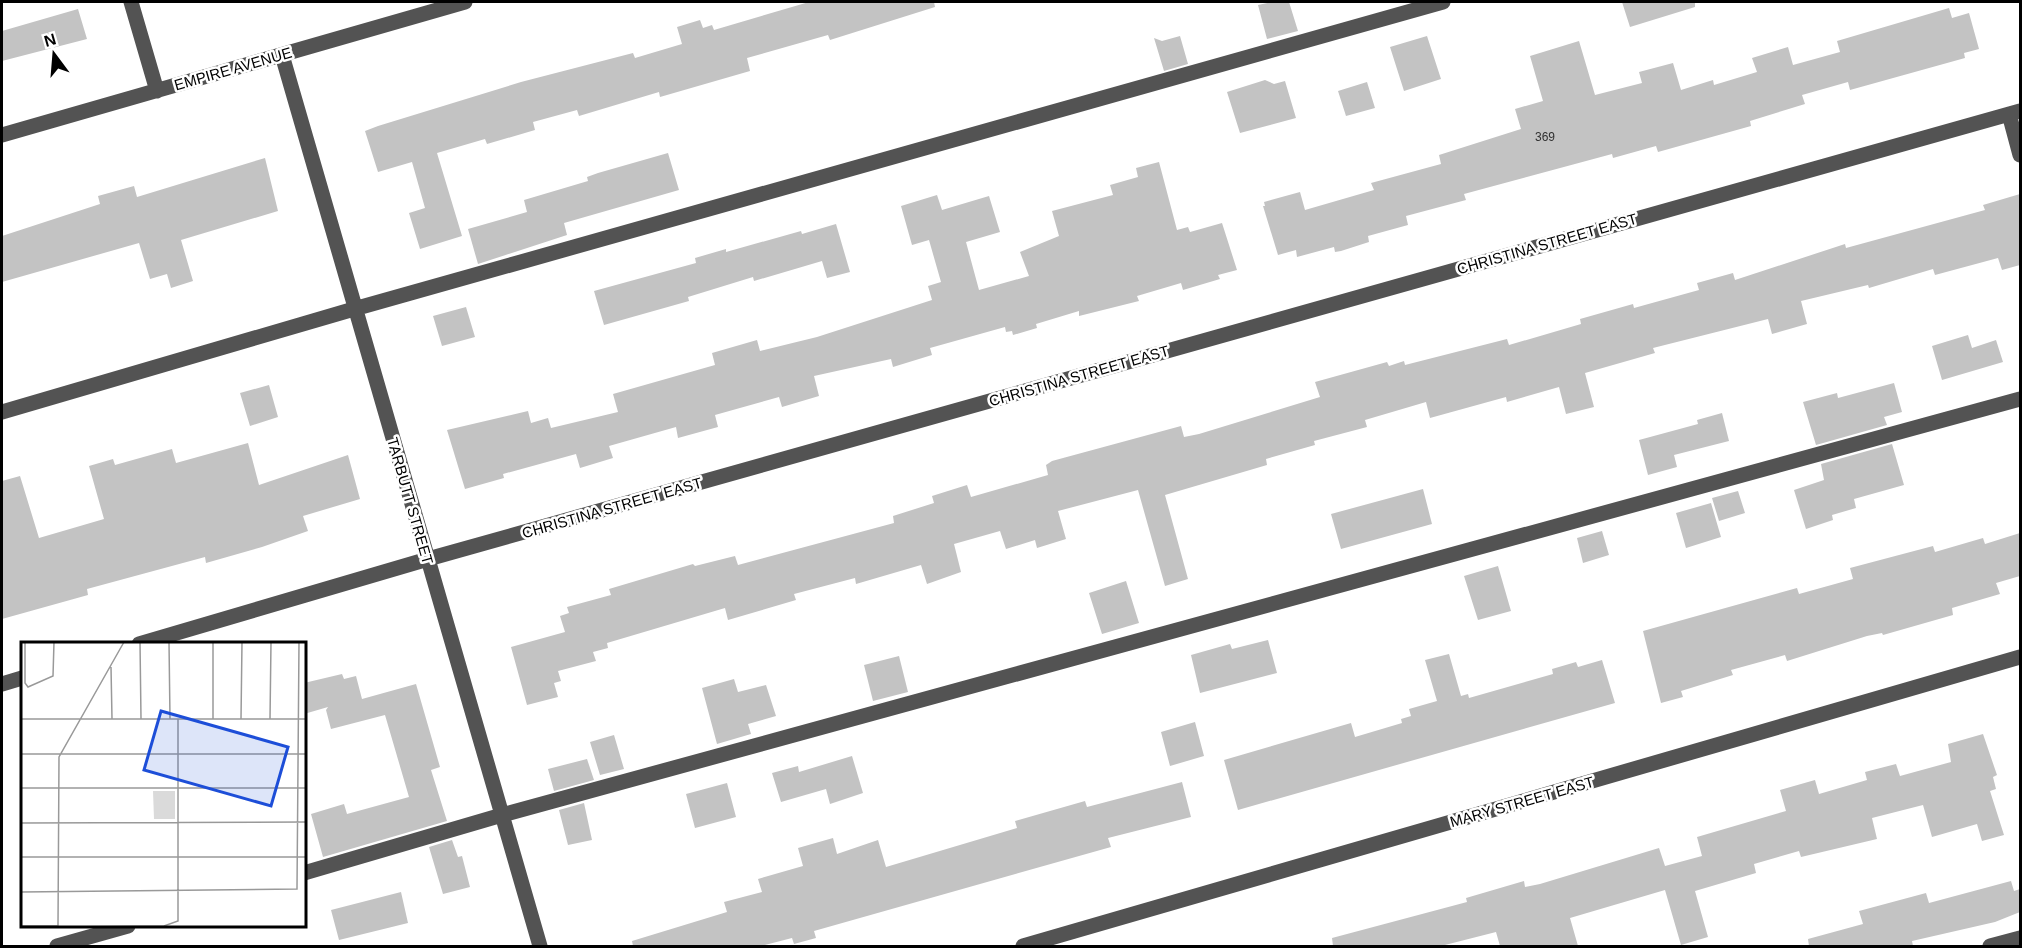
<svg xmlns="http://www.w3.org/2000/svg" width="2022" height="948" font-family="Helvetica,sans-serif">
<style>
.building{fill:#c3c3c3}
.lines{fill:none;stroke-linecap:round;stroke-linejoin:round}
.minor{stroke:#535353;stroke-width:15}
.labels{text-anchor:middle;stroke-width:5;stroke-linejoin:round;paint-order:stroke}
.number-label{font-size:12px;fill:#313131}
.street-label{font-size:15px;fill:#000;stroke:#fff}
.inset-road{fill:none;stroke:#999;stroke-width:1.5}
.view{fill:#1d4ed8;fill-opacity:0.15;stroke:#1d4ed8;stroke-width:3}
.inset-edge{fill:none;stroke:#000;stroke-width:3}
</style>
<rect width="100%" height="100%" fill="#fff"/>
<!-- building -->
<path class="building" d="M 809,2 L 934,2 L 935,7 L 830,40 L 828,35 L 747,58 L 750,71 L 660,97 L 659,92 L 579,116 L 577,110 L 533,122 L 535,130 L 487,144 L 485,139 L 437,153 L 462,236 L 420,249 L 409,213 L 425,208 L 412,162 L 378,172 L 365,131 L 378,126 L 521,82 L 633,53 L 635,58 L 682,44 L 677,27 L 700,20 L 703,28 L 712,25 L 714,30 Z
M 1272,2 L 1289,2 L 1298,31 L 1267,39 L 1258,5 Z
M 1622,2 L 1695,2 L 1695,7 L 1630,27 Z
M 1949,8 L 1952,18 L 1969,13 L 1979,49 L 1964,53 L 1965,58 L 1850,90 L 1848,82 L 1802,95 L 1805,104 L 1750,121 L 1751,126 L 1658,152 L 1656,146 L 1613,158 L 1612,154 L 1464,194 L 1466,200 L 1406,216 L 1408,225 L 1368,236 L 1369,242 L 1341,251 L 1335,252 L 1334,247 L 1297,257 L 1296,250 L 1278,255 L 1263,206 L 1265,206 L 1264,202 L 1300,192 L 1305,210 L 1374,190 L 1371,183 L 1441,164 L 1439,155 L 1521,129 L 1515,109 L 1543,101 L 1530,56 L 1579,41 L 1595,95 L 1642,83 L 1639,72 L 1673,63 L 1681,90 L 1713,80 L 1714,85 L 1757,72 L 1752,58 L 1788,47 L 1793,65 L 1840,52 L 1837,41 Z
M 78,9 L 87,39 L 2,61 L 2,31 Z
M 1180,36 L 1188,64 L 1164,71 L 1154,38 L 1162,41 Z
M 1427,36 L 1441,79 L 1404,91 L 1390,47 Z
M 1265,80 L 1274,84 L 1285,81 L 1296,118 L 1240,133 L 1227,92 Z
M 1367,82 L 1375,108 L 1346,116 L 1338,91 Z
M 668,153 L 679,190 L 564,223 L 567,235 L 478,264 L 468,229 L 527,212 L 524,200 L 588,181 L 587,177 L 598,173 Z
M 265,158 L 278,211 L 181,240 L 193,281 L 171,288 L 167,274 L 150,279 L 139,243 L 2,282 L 2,236 L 100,204 L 98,196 L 134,186 L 137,197 Z
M 1159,162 L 1177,230 L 1188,227 L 1190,232 L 1222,223 L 1237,270 L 1218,275 L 1220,279 L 1183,290 L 1181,283 L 1137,296 L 1139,301 L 1079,316 L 1079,311 L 1036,324 L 1037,328 L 1013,335 L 1012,331 L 1006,332 L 1005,327 L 930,348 L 932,355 L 893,367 L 891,359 L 814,376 L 819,396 L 782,407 L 779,397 L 715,415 L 718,427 L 678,438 L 676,427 L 609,446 L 613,458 L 580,468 L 576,454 L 503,474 L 504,478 L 465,489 L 447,430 L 528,411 L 531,423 L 548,418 L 551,428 L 618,412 L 613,394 L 715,365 L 712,353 L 757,340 L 760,351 L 817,337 L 932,300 L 928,286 L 941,282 L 929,240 L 912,245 L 901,206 L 937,195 L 942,210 L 989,196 L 1000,232 L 966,242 L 979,290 L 1029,276 L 1020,252 L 1059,236 L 1052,211 L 1113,195 L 1110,185 L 1138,177 L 1136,168 Z
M 2020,194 L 2020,265 L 2002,270 L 1998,258 L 1935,275 L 1933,269 L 1869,288 L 1868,285 L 1801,301 L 1807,324 L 1772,334 L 1768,319 L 1653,348 L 1655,353 L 1585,373 L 1594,407 L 1566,414 L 1559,387 L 1507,402 L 1506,397 L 1430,418 L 1426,402 L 1365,420 L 1367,427 L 1314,441 L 1315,445 L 1266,459 L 1267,465 L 1165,495 L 1188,579 L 1165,586 L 1138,490 L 1058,511 L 1066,539 L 1037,548 L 1035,540 L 1006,549 L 1000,531 L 954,544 L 961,572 L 927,584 L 921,565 L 856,584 L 855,578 L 794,594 L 796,600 L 728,620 L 725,608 L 607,643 L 608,648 L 593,652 L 596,661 L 558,671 L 561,681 L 554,683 L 558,697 L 527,705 L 511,647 L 565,632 L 560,616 L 569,613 L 567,607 L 611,595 L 609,589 L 693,564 L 695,566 L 735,556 L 738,565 L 894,523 L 893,516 L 934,503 L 932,496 L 967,485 L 971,497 L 1048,475 L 1046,465 L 1052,461 L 1181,426 L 1184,437 L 1199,434 L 1320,397 L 1315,382 L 1387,362 L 1389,366 L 1404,361 L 1405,365 L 1507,339 L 1509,345 L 1581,324 L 1580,319 L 1633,304 L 1634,308 L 1699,290 L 1697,283 L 1733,273 L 1735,280 L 1845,244 L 1846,248 L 1985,210 L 1983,205 Z
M 836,224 L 850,272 L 827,278 L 822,261 L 754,281 L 753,277 L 688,297 L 689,301 L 604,325 L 594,291 L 696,263 L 695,258 L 726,249 L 726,252 L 801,231 L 802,234 Z
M 466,307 L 475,337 L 442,346 L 433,316 Z
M 1968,335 L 1972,348 L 1996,340 L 2003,362 L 1942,380 L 1932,346 Z
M 1894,383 L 1902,412 L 1884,417 L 1887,425 L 1816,445 L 1803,402 L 1837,393 L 1838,398 Z
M 269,385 L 278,417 L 250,426 L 240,393 Z
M 1722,413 L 1729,441 L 1674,455 L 1677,467 L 1648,475 L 1639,440 L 1698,424 L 1697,420 Z
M 248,443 L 259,485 L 348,455 L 360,499 L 303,516 L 308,531 L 262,547 L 206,563 L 205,557 L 87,589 L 88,595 L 2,619 L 2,481 L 20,476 L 39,538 L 104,519 L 89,466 L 113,459 L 115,465 L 172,449 L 176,463 Z
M 1892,444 L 1904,485 L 1854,499 L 1856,508 L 1832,515 L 1833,520 L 1806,529 L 1794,490 L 1824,480 L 1821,464 Z
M 1423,489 L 1432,524 L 1341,549 L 1331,514 Z
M 1738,491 L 1745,513 L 1719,521 L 1712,498 Z
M 1711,503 L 1721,537 L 1686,548 L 1676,513 Z
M 1602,531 L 1609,555 L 1583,563 L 1577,538 Z
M 2020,533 L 2020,576 L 1996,583 L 2000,594 L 1952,608 L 1953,615 L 1883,635 L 1882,633 L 1867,636 L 1787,661 L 1785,655 L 1731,670 L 1733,675 L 1681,691 L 1683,697 L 1661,703 L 1643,631 L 1797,588 L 1799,594 L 1853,579 L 1850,568 L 1933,546 L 1935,552 L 1983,538 L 1985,544 Z
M 1498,566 L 1511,611 L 1478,620 L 1464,576 Z
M 1126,581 L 1139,623 L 1102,634 L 1089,593 Z
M 1268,640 L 1277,673 L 1200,693 L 1191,655 L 1230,644 L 1232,649 Z
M 1449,654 L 1461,696 L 1468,694 L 1469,698 L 1553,674 L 1552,669 L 1576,662 L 1578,667 L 1602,660 L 1615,703 L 1238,810 L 1224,760 L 1351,723 L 1355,737 L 1402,723 L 1401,719 L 1411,716 L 1409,709 L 1437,701 L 1425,660 Z
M 899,656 L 908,692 L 873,701 L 864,665 Z
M 342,674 L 344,679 L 356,676 L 362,699 L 416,684 L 440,767 L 431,770 L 447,821 L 323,857 L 311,814 L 344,804 L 347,814 L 409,797 L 385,715 L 331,729 L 326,710 L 328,707 L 304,714 L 304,683 Z
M 734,679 L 738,692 L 766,685 L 776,716 L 748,724 L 751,734 L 717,744 L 702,688 Z
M 1195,722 L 1204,756 L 1170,766 L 1161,732 Z
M 1983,734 L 1997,775 L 1993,777 L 1996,789 L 1990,791 L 2004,835 L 1982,841 L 1977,824 L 1932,837 L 1923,805 L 1872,818 L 1877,839 L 1801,857 L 1799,851 L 1754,864 L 1756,873 L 1695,891 L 1708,937 L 1681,945 L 1665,890 L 1570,918 L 1578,946 L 1500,946 L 1496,932 L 1441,946 L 1333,946 L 1332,938 L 1467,902 L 1466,898 L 1524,881 L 1525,887 L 1540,884 L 1659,848 L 1665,866 L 1702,856 L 1697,837 L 1786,811 L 1780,790 L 1815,780 L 1819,794 L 1867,780 L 1865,772 L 1896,764 L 1900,776 L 1951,762 L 1948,744 Z
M 614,735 L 624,769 L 600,775 L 590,742 Z
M 852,756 L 863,793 L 830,804 L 826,789 L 781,802 L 772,773 L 798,766 L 799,772 Z
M 587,759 L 594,780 L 554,791 L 548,769 Z
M 1182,782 L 1191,817 L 1108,838 L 1111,847 L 814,931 L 816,938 L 794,944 L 792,938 L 761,946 L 633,946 L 632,941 L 727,912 L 724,902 L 762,892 L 758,879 L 803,866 L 798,848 L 833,838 L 837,854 L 878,840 L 886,867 L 1017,828 L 1015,821 L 1085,801 L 1087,807 Z
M 727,783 L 736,817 L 695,828 L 686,794 Z
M 584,803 L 592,840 L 568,845 L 559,810 Z
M 452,840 L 458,857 L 462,856 L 470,887 L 443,894 L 429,847 Z
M 2011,881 L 2014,891 L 2020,889 L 2020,912 L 1995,922 L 1912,941 L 1913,946 L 1809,946 L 1808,939 L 1863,924 L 1859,911 L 1926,893 L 1929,903 Z
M 401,892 L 408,923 L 339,940 L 331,910 Z"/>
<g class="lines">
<!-- minor -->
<path class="minor" d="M 131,2 L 157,91
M 282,55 L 540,946
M 2009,114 L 2020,155
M 2,135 L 465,2
M 2,412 L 354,309 L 1443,2
M 139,644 L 428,559 L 2020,111
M 2,684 L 22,678
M 304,873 L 502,815 L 2020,399
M 57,946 L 128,926
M 1023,946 L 2020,657
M 1990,946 L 2020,938"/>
</g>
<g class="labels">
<!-- number labels -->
<g class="number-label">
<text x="1545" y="141">369</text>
</g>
<!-- street labels -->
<g class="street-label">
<text transform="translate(233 69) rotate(-16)" y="5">EMPIRE AVENUE</text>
<text transform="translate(1547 244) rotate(-16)" y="5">CHRISTINA STREET EAST</text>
<text transform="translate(1079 376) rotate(-16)" y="5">CHRISTINA STREET EAST</text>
<text transform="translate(410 501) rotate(74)" y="5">TARBUTT STREET</text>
<text transform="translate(612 508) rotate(-16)" y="5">CHRISTINA STREET EAST</text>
<text transform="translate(1522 802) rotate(-16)" y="5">MARY STREET EAST</text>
</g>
</g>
<!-- overview -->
<g transform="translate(21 642)">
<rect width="285" height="285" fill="#fff"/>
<path d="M 132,149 L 154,149 L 154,177 L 133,177 Z" fill="#dadada"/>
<path class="inset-road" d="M 4,0 L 4,41 L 7,45 L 32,34 L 33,0M 119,0 L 120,77M 148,0 L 149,77M 90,25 L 91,77M 0,77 L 285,77M 192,77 L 192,0M 220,77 L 221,0M 249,77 L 250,0M 0,112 L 285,112M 0,146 L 285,146M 0,181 L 285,180M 0,215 L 285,215M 0,250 L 276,247 L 278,0M 0,284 L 37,284 L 38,115 L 103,0M 37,285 L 143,284 L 157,279 L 157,77"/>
<path class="view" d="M 140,69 L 267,105 L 250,164 L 123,128 Z"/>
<rect width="285" height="285" class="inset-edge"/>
</g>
<!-- border -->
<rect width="2022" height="948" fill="none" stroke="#000000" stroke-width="6"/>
<!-- north arrow -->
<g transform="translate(54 54) rotate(344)" stroke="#ffffff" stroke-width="4.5" paint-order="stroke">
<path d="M0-4.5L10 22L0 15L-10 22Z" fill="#000000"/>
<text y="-9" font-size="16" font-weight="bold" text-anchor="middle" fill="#000000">N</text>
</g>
</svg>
